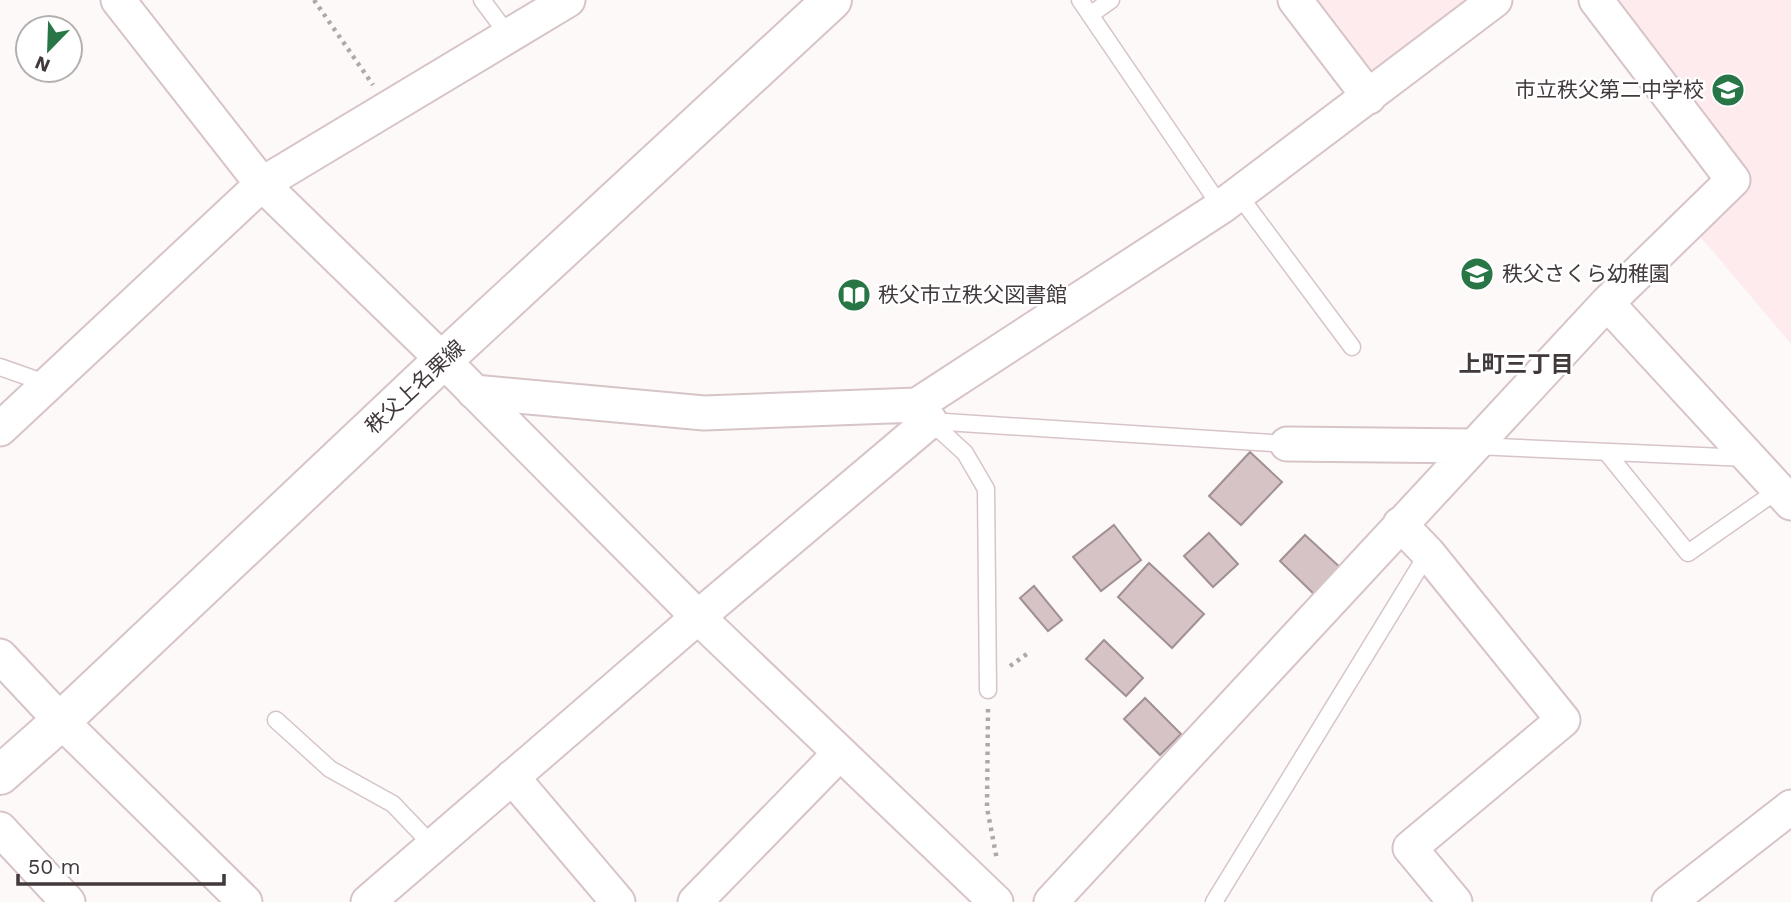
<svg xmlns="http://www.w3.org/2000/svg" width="1791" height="902" font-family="'Work Sans','Noto Sans JP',sans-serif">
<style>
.built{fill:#fdebee}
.building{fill:#d6c3c6;stroke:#a19092;stroke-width:2}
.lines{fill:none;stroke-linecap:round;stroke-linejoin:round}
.service-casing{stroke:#d7c4c7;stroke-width:19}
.minor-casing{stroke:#d7c4c7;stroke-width:37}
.primary-casing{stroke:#d7c4c7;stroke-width:42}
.path{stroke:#aea8a9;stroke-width:4.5;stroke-dasharray:3.5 5;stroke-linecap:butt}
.service{stroke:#fff;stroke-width:16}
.minor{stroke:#fff;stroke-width:33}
.primary{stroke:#fff;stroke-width:38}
.labels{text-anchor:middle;stroke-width:5;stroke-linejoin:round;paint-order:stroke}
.poi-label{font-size:21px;fill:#41393a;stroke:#fff;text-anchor:start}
.street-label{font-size:21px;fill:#41393a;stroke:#fff}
.neighbourhood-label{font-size:23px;font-weight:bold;fill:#41393a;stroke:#fff}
</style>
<rect width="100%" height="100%" fill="#fdf9f9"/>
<!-- built -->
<path class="built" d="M 1295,0 L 1495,0 L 1369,97 Z
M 1596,0 L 1791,0 L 1791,344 L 1689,223 L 1732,180 Z"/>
<!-- building -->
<path class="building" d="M 1250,452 L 1282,482 L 1241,525 L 1209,496 Z
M 1114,525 L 1141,560 L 1101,591 L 1073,557 Z
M 1209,533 L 1238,564 L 1213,587 L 1184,556 Z
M 1305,535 L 1343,570 L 1317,597 L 1280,561 Z
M 1149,563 L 1204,614 L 1172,648 L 1118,597 Z
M 1034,586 L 1062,620 L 1048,631 L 1020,598 Z
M 1104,640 L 1143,678 L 1126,696 L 1086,659 Z
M 1145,698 L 1181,734 L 1160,755 L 1124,719 Z"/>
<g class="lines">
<defs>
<path id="service" d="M 482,0 L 509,36
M 1080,0 L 1221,207
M 1090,15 L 1111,0
M 1238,194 L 1352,347
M 0,367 L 48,384
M 930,421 L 1287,444
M 930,421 L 965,453 L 986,489 L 988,690
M 1475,446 L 1747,458
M 1607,453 L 1688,553 L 1778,490
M 276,720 L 330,769 L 393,804 L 433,846
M 1214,902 L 1428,553"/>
<path id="minor" d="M 118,0 L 262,184 L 443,360 L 698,617 L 996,902
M 1295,0 L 1369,97
M 1607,303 L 1791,503
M 474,392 L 704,413 L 917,405
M 0,429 L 262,184 L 568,0
M 1287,444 L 1473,446
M 1400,524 L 1428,553 L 1563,720 L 1410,848 L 1455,902
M 0,656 L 61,721 L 245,902
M 512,777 L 618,902
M 0,829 L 68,902
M 368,902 L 698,617 L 930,421 L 917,405 L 1221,207 L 1495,0
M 695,902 L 840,753
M 1051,902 L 1607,303 L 1733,180 L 1596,0
M 1669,902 L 1791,807"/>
<path id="primary" d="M 0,775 L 61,721 L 443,360 L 832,0"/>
</defs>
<!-- service casing -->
<use href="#service" class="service-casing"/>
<!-- minor casing -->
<use href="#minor" class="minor-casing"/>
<!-- primary casing -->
<use href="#primary" class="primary-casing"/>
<!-- path -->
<path class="path" d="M 314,0 L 373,85
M 1010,666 L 1027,654
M 988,709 L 987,808 L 997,860"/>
<!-- service -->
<use href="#service" class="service"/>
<!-- minor -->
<use href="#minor" class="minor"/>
<!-- primary -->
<use href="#primary" class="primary"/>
</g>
<!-- icons -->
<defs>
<symbol id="school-disc" viewBox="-11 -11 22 22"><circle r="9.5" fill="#287645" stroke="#fff"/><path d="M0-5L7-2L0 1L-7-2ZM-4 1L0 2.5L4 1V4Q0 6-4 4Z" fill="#fff"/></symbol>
<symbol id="library-disc" viewBox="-11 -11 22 22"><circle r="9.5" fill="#287645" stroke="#fff"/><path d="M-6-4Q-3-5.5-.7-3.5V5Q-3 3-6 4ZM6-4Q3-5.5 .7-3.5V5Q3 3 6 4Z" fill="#fff"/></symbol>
</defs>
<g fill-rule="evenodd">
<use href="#school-disc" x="1709" y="71" width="38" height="38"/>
<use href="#school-disc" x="1458" y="255" width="38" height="38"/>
<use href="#library-disc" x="835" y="276" width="38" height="38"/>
</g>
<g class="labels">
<!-- poi labels -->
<g class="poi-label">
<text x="1704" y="97" text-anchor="end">市立秩父第二中学校</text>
<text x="1502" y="281">秩父さくら幼稚園</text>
<text x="878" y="302">秩父市立秩父図書館</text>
</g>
<!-- street labels -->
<g class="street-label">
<text transform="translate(415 387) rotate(-43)" y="7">秩父上名栗線</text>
</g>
<!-- neighbourhood labels -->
<g class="neighbourhood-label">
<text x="1516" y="372">上町三丁目</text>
</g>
</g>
<!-- north arrow -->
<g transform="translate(49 49) rotate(203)"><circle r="33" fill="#ffffff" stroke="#b3b0b0" stroke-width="2"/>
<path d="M0-5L12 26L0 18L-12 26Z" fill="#287645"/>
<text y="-10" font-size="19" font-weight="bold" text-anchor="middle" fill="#41393a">N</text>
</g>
<!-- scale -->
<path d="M18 874v10h206v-10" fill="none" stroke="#41393a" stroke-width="3.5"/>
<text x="28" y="874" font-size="21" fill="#41393a" stroke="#ffffff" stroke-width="5" paint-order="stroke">50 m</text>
</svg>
